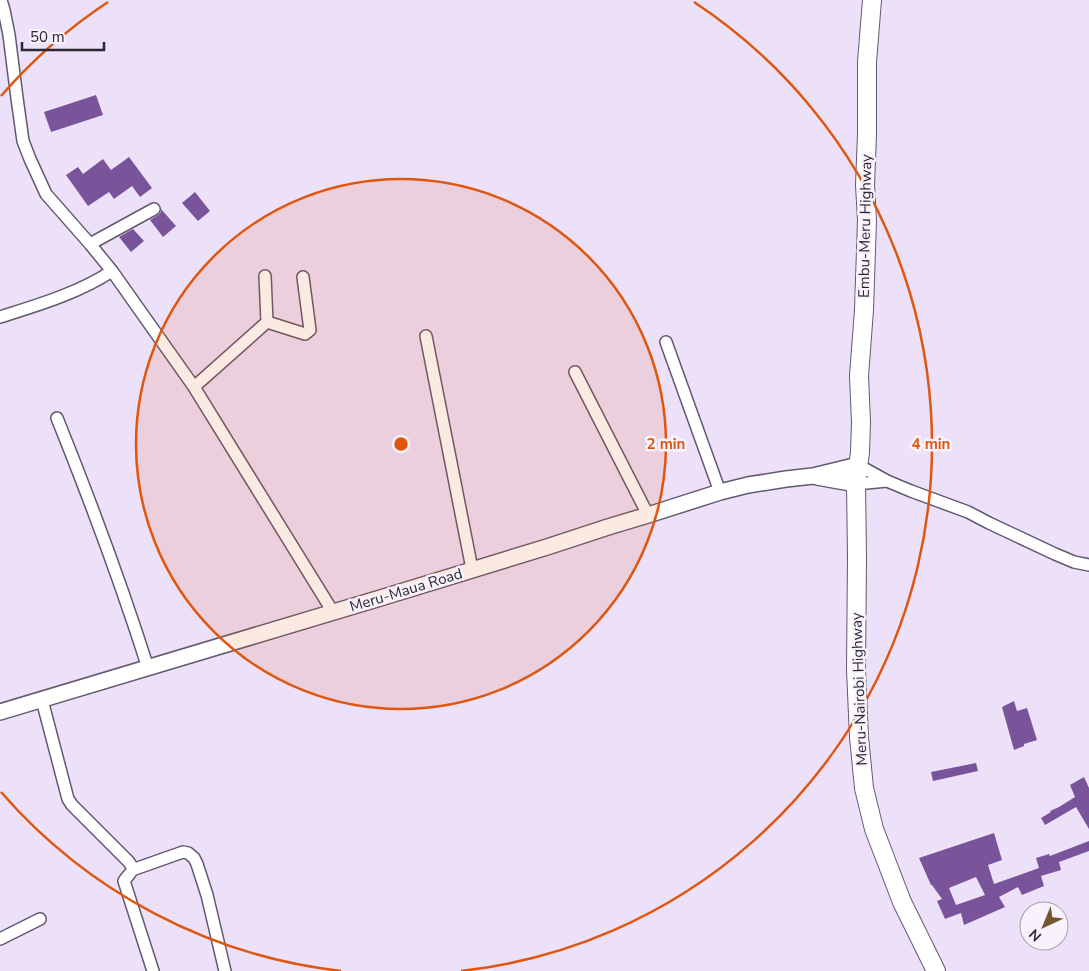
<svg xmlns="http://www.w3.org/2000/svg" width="1089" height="971" font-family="'Nunito Sans',sans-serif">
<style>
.building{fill:#79549b;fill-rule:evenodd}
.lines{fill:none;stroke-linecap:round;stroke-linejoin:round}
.minor-casing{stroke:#63586e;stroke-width:14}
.major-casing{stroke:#63586e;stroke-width:18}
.highway-casing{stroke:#63586e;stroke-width:20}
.minor{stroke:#fff;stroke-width:11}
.major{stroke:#fff;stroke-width:15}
.highway{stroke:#fff;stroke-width:18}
.ring{fill:none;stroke:#df560e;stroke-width:2.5}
.labels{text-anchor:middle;stroke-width:5;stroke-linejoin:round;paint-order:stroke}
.street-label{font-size:15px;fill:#2b2730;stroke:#f7f2fc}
.centre{fill:#df560e;stroke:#f7f2fc;stroke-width:2.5}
.ring-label{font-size:15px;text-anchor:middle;font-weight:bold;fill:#df560e;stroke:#f7f2fc;stroke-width:5;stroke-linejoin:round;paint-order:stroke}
</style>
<rect width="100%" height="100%" fill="#ede1fa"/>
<!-- building -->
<path class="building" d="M 96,95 L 103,115 L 51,132 L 44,112 Z
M 129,157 L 152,188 L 140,197 L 132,186 L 114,199 L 109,192 L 88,206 L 66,175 L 78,167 L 83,174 L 103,159 L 111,170 Z
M 195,192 L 210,211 L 198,221 L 182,203 Z
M 161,209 L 176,226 L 163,237 L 150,220 L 158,215 L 161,212 Z
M 133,229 L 144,241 L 131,252 L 119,237 Z
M 1014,701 L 1017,711 L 1027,708 L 1037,740 L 1024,744 L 1024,746 L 1014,750 L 1002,707 Z
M 976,763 L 978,771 L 933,781 L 931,772 Z
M 1084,777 L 1089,788 L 1089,829 L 1076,807 L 1045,825 L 1041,818 L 1051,812 L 1050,811 L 1059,807 L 1075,797 L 1070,785 Z
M 994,833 L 1002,860 L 988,865 L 994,884 L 1039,868 L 1036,858 L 1049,854 L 1050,856 L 1089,841 L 1089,851 L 1059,862 L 1061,870 L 1041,876 L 1044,886 L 1022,895 L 1018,887 L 999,897 L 1005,907 L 964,925 L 961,913 L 945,919 L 937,901 L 942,899 L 932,885 L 931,885 L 919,858 ZM 976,877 L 985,895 L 956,905 L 949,888 Z"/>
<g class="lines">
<defs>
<path id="minor" d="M 1,0 L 4,10 L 9,35 L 17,98 L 23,141 L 30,159 L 46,194 L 90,244 L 112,271 L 194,387 L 333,612
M 90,244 L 154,209
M 0,317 C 38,305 79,293 112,271
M 267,322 L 305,334 L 310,330 L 303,277
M 426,336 L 472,569
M 666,342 L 720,492
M 575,372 L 648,515
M 194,387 L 267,322 L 265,276
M 57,418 C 90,500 121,583 148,668
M 858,465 L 887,481 L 911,491 L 968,512 L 989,523 L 1055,554 L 1074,562 L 1089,565
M 856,484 L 887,481
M 42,700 L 68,799 L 72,805 L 128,861 C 137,871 129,873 124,881 L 125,884 L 153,971
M 132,870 L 183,852 L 188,853 L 194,858 L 197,864 L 207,895 L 225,971
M 0,939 L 40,919"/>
<path id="major" d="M 817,477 L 856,484
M 0,712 L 387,596 L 547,547 L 608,527 L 648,515 L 720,492 L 748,485 L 786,479 L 813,476 L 858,465"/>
<path id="highway" d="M 872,0 L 867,62 L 867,134 L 865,185 L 867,220 L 864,310 L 859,376 L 861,422 L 860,452 L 856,484 L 857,557 L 856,670 L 859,737 L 864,788 L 874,829 L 902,902 L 936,971"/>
</defs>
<!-- minor casing -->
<use href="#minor" class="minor-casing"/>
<!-- major casing -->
<use href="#major" class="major-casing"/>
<!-- highway casing -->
<use href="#highway" class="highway-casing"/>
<!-- minor -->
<use href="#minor" class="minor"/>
<!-- major -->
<use href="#major" class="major"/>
<!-- highway -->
<use href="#highway" class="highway"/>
</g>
<!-- distance rings -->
<circle cx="401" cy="444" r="265" fill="#df560e" fill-opacity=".12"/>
<g class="ring">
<circle cx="401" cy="444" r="265"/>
<path d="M341 971A530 530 0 0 1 1 792M1 96A530 530 0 0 1 108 2M694 2A530 530 0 0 1 461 971"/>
</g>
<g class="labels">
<!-- street labels -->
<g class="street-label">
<text transform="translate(865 226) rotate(-89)" y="5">Embu-Meru Highway</text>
<text transform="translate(406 590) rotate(-17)" y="5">Meru-Maua Road</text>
<text transform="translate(859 689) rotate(-92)" y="5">Meru-Nairobi Highway</text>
</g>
</g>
<circle cx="401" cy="444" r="8" class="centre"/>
<g class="ring-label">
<text x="666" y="449">2 min</text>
<text x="931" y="449">4 min</text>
</g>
<!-- north arrow -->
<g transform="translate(1044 926) rotate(224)"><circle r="24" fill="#f7f2fc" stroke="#a5a1aa"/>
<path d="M0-4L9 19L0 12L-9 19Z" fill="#75542b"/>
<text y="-8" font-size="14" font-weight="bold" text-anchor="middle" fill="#2b2730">N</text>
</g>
<!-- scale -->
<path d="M22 42v8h82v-8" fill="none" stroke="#2b2730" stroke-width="2.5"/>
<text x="30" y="42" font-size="15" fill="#2b2730" stroke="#f7f2fc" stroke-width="4" paint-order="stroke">50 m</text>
</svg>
